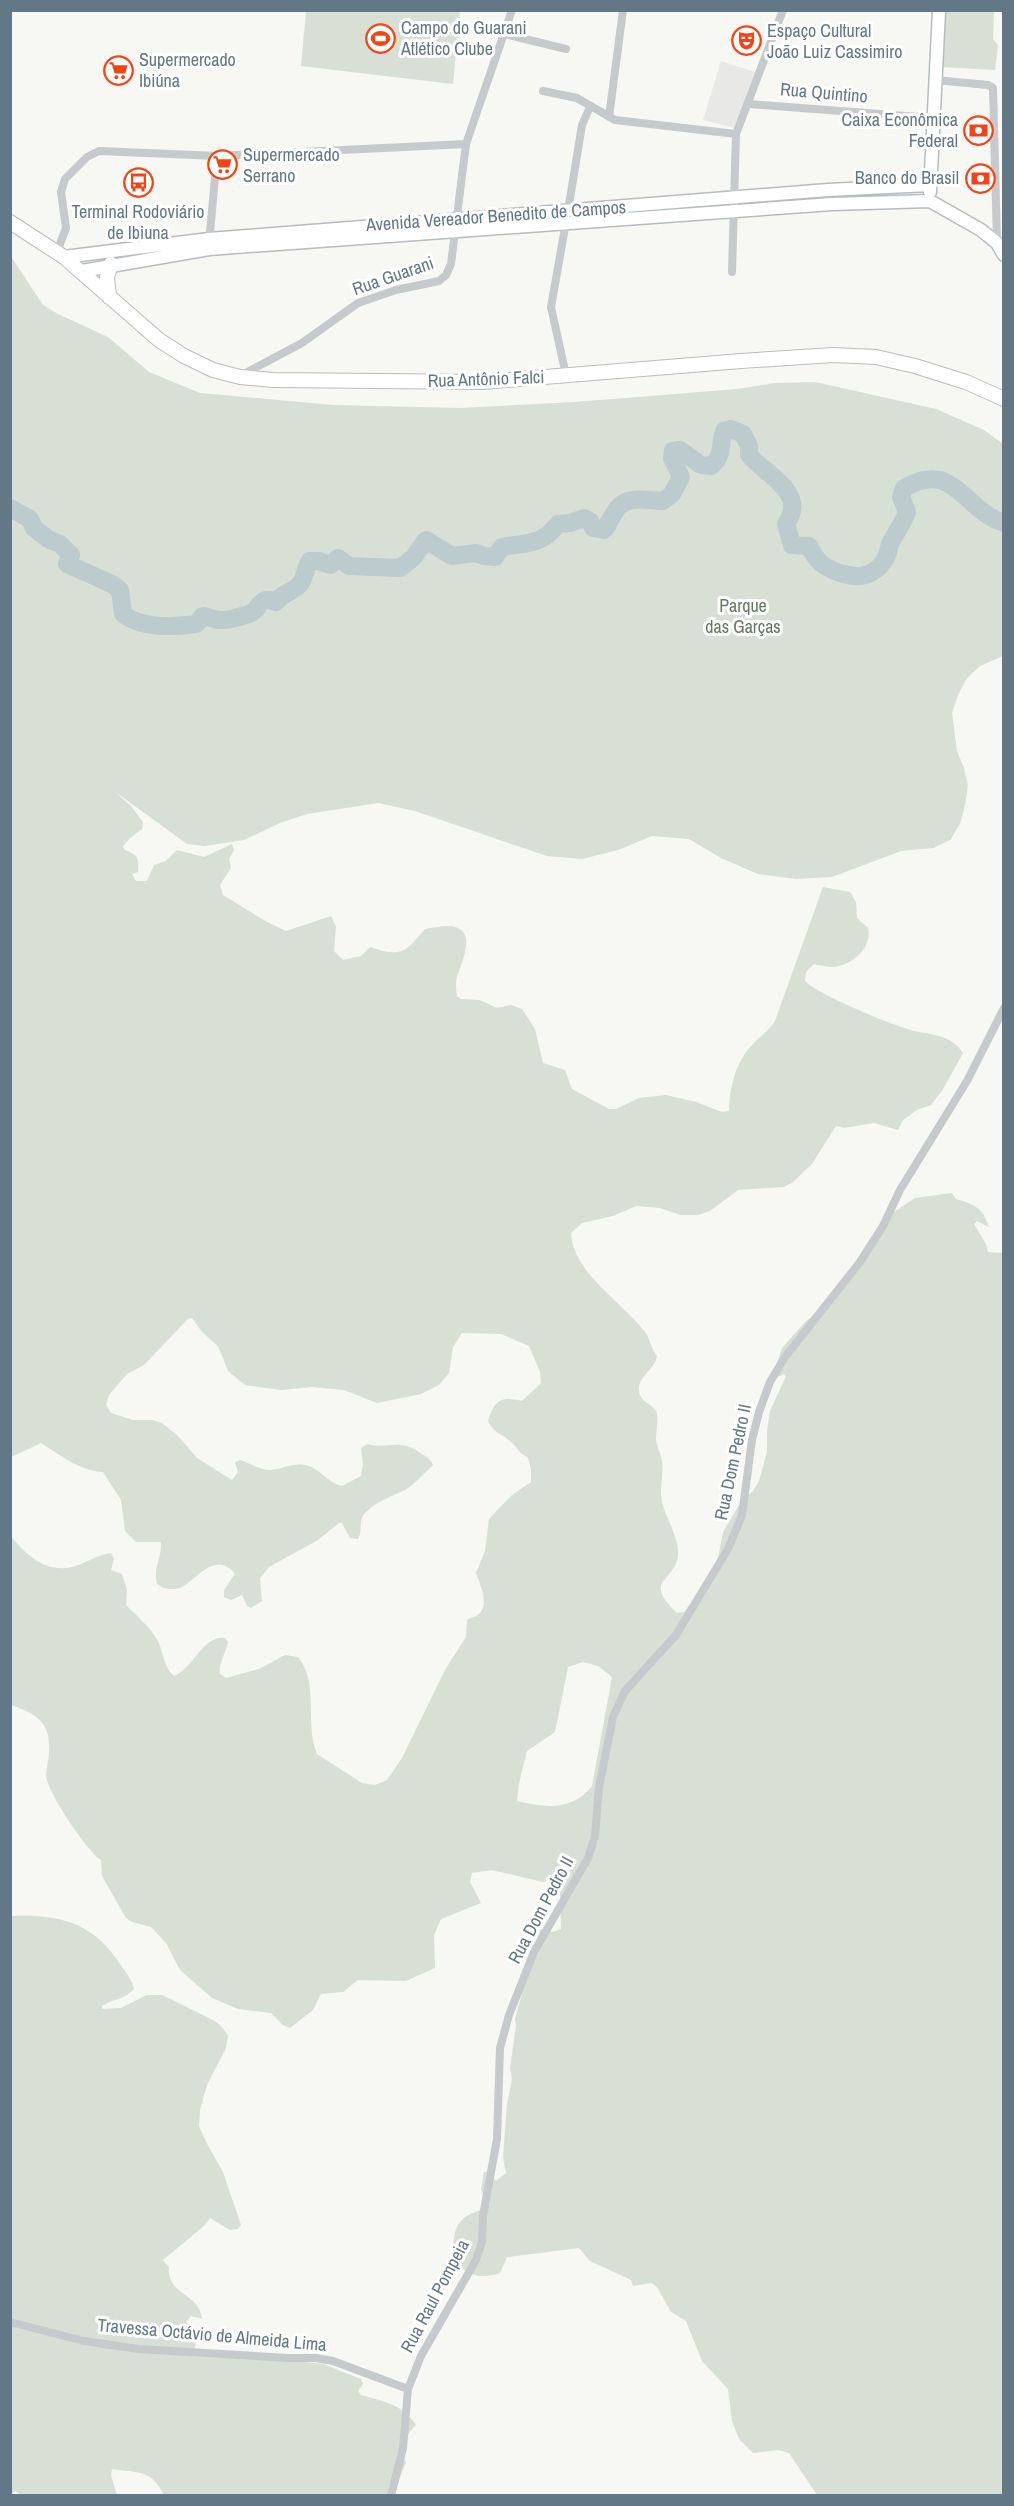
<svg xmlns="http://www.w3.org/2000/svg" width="1014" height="2506" font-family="'Archivo Narrow',sans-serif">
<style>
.built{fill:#e8e8e6}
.green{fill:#d8dfd4;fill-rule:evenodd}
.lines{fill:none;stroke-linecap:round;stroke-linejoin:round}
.river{stroke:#bdcace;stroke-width:18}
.secondary-casing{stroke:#b6bcc0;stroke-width:15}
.primary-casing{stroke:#b9bdc1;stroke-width:16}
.minor{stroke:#c6cacd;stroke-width:8}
.secondary{stroke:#fff;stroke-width:12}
.primary{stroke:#fff;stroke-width:14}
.labels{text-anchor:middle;stroke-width:6;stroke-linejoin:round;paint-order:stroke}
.poi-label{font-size:18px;fill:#637887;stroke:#fff;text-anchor:start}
.street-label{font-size:18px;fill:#637887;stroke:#fff}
.park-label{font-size:18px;fill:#65795e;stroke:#fff}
</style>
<rect width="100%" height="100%" fill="#f7f7f3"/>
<!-- built -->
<path class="built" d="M 721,61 L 755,72 L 735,128 L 703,120 Z"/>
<!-- green -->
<path class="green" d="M 306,11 L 460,11 L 453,84 L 301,66 Z
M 942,11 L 994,11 L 993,39 L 998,45 L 995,70 L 940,67 Z
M 10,255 L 43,305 L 58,314 L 108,337 L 149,372 L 200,393 L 333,405 L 461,408 L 575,402 L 737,389 L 775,383 L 815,382 L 936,409 L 984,430 L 1003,444 L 1003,656 L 980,666 L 967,678 L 958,695 L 952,713 L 957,751 L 964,768 L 968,785 L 965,805 L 960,824 L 950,840 L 933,848 L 901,851 L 832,877 L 796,879 L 758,874 L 721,858 L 689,839 L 652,836 L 618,850 L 582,859 L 547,856 L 415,811 L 378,803 L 307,814 L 280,823 L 244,840 L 205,846 L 187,844 L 114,791 L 131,806 L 143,822 L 142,829 L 130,838 L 123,846 L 125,850 C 138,855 139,858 138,872 L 132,874 L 136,881 L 147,881 L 154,865 L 166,861 L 177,850 L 204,857 L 232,844 L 234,850 L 229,859 L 231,868 L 220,885 L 223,895 L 267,922 L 286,931 L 331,916 L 336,927 L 334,951 L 343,960 L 361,956 L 370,947 C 401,957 404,954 425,929 C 432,928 441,926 449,926 C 482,928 458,967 456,982 C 456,986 456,992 457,996 L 461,999 L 480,1000 L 497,1008 L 511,1005 L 522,1009 L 535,1029 L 543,1063 L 565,1070 L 572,1089 L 609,1109 L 616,1109 L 639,1098 L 666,1095 L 696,1102 L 722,1112 L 729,1111 C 730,1087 735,1063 752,1045 C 760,1036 769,1031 775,1021 L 823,887 L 850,892 L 856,902 L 857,918 L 868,928 C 873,947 852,966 833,967 C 827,967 820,965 814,964 L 806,972 L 805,981 C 818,995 894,1026 914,1031 C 933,1035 951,1035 963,1053 L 942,1091 L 931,1105 L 917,1110 L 903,1120 L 898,1130 L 874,1123 L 844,1128 L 836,1126 L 812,1164 L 793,1182 L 784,1187 L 738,1190 L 710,1211 L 698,1215 L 681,1215 L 660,1208 L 636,1206 L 613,1216 L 582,1223 L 571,1233 C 573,1273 623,1303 645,1332 C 650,1338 650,1347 657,1356 C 654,1371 637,1377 639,1391 C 640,1402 651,1403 656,1411 C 659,1419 656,1431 656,1439 C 656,1446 661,1453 662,1461 C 664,1474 659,1489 662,1502 C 666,1519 679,1537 678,1555 C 676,1582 641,1579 677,1613 L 684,1612 L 708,1581 L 718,1558 L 723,1532 L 742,1500 L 753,1491 L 759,1481 L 767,1452 L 767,1431 L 770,1411 L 786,1376 L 784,1374 L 771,1380 L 782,1348 L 806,1321 L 834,1302 L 842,1286 L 888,1216 L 915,1198 L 952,1193 L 956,1199 C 974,1204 983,1208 989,1227 L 977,1221 L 974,1224 L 986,1244 L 988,1252 L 1003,1253 L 1003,2495 L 817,2495 L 789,2453 L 778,2450 L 753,2453 L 739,2439 L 732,2421 L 728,2389 L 702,2361 L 686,2321 L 671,2312 L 657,2287 L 651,2283 L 633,2286 L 631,2280 L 590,2261 L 579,2248 L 507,2257 L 500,2273 C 478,2280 466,2275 452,2257 C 454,2242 452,2225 467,2216 C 475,2211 483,2210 490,2205 L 481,2190 L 484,2172 L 488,2172 L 496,2181 L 506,2173 L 503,2158 L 507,2104 L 512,2079 L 510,2068 L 516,2026 L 515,2019 L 540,1929 L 553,1932 L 561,1929 L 560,1896 L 553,1878 L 543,1882 L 492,1870 L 472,1873 L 470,1882 L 481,1903 L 441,1919 L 434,1935 L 435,1968 L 406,1981 L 358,1980 L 343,1992 L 321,1994 L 313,2010 L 290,2028 L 283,2025 L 271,2013 L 238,2009 L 212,1998 L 180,1970 L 166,1943 L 151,1927 L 132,1922 L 126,1918 L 102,1876 L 101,1860 C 87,1851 48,1793 46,1776 C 46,1768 49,1761 49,1753 C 51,1722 37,1714 11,1705 L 11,1536 C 26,1556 49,1575 75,1566 C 88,1562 97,1555 111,1553 L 114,1559 L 111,1570 L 122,1574 L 127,1590 L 126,1605 C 137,1616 150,1627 158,1641 C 164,1654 163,1666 174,1676 C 193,1669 203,1635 225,1638 L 228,1642 C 226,1652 218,1665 220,1674 L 226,1678 L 259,1669 L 285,1655 L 298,1657 C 320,1685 304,1722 317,1754 L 362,1783 L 375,1785 L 387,1780 L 402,1758 L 445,1670 L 466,1637 L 467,1620 C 471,1617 477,1617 480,1613 C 489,1602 480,1585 476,1573 L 485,1551 L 489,1519 L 512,1495 L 531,1482 L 531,1469 L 528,1458 C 519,1453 517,1447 510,1441 C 500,1432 495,1435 488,1421 C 495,1400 500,1396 522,1401 L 541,1383 L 540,1372 L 529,1346 L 501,1334 L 462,1333 L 453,1347 L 449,1373 L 439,1385 L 421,1394 L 377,1403 L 344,1390 L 312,1387 L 281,1390 L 245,1385 L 228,1371 L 218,1346 L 202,1332 L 192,1318 L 188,1319 L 144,1365 L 127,1374 L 109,1395 L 106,1405 L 111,1413 L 133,1420 L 152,1420 L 162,1423 L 179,1437 L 197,1458 L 232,1480 L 238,1472 L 235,1462 L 240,1460 C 249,1463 262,1471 272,1470 C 284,1468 293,1463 305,1465 C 320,1468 328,1483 342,1486 L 361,1476 L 363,1464 L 361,1448 L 367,1444 C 387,1450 398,1438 419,1452 C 425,1456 430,1458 433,1465 C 424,1473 415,1484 405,1490 C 390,1497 377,1501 365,1513 C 358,1521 363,1531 358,1539 L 350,1538 L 342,1523 L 339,1523 L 318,1540 L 269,1567 L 260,1578 L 262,1601 L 251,1608 L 247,1606 L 242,1595 L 231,1600 L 224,1597 L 224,1590 L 235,1574 C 216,1550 198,1578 182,1587 C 176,1590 170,1589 163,1588 L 157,1584 C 153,1566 162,1559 161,1542 L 136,1542 L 125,1531 L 121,1500 L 103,1472 C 78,1470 62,1456 41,1443 L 11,1457 ZM 583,1662 L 598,1666 L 612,1677 L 592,1786 C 572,1811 546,1808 517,1801 L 519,1783 L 527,1751 L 555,1732 L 568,1667 Z
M 10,1916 C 59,1914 93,1922 120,1964 C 125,1972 133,1980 134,1989 C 126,1999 112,1999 102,2006 L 102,2009 L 121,2008 L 147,1995 L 162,1995 L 215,2021 L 223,2028 L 228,2036 L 226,2048 L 207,2085 L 200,2110 L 199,2126 L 206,2142 L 223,2172 L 241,2225 L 238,2229 L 230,2230 L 210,2218 L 204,2226 L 163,2260 L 169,2267 C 167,2296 199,2292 202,2319 L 191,2316 L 186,2322 L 197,2339 L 193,2354 L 205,2357 L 270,2358 L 323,2364 L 361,2379 L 363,2384 L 358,2391 L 361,2395 C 383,2401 404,2405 416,2425 C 404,2437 400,2447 406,2463 L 392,2495 L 164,2495 C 151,2469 138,2473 112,2469 L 111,2475 L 117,2495 L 23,2496 L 15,2491 L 11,2494 Z"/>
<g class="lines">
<!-- river -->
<path class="river" d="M 10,508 L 30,519 L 34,528 L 48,539 L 60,544 L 71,555 L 67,564 L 112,584 L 120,590 L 123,614 C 142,629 173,627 196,624 L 203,616 C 209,617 215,620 221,620 C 230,621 241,616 249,614 C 262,609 257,595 276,602 C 284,592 293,592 300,584 C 305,578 305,568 310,561 L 319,561 L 330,565 L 338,558 L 349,566 L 400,568 L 413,558 L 426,540 L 452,556 L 476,553 L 484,556 L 495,557 L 502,547 C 527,542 541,546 558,524 L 570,523 L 584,518 L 590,521 L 593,528 L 604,530 C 610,523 611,516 617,509 C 628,494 648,501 663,501 L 672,494 L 681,477 L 672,458 L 673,451 L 680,450 L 701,465 L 711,466 C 724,456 719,445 724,431 L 731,429 L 743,434 L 749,446 L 749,455 C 767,476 808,493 786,524 L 792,545 L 809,546 C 817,562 823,567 840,573 C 858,579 875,577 885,559 C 889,554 888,547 891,542 C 897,531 903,523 907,512 L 901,497 L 904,488 C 954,459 962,509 1004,523"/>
<defs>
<path id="secondary" d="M 930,192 L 939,10
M 930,201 L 981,230 L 997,243 L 1004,255
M 64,257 L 209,239 L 828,190 L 929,185
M 82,271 L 209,249 L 832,204 L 930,201"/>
<path id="primary" d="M 10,222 L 64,257 L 159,340 L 184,356 L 213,370 L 240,377 L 273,380 L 483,382 L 741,361 L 833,355 L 876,357 L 915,366 L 966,382 L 1004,399
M 109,297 L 107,277 L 111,264"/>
</defs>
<!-- secondary casing -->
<use href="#secondary" class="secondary-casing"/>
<!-- primary casing -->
<use href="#primary" class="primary-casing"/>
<!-- minor -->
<path class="minor" d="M 504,34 L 566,49
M 935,80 L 988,85 L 993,88 L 997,243
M 543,91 L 577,98 L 615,120 L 736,134
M 749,104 L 932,118
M 609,117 L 623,10
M 568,211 L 582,125 L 590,107
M 566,222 L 551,307 L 566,375
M 209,243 L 217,156
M 57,252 L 66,228 L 61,192 L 65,179 L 87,157 L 99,151 L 217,156 L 466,144
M 732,272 L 736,134 L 783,10
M 240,376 L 302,343 L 358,303 L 396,290 L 439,281 L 446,275 L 451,264 L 466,144 L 512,10
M 10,2322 L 84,2341 L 138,2349 L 288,2358 L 316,2358 L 333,2361 L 408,2389
M 391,2496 L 403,2448 L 408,2389 L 421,2356 L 476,2260 L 482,2242 L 483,2216 L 497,2139 L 500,2048 L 509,2015 L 534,1952 L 588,1858 L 595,1836 L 599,1787 L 613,1717 L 625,1691 L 676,1635 L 728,1549 L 742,1515 L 752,1440 L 759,1412 L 770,1382 L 785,1357 L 860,1262 L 883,1226 L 900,1190 L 967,1081 L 1004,1008"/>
<!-- secondary -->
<use href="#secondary" class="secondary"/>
<!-- primary -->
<use href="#primary" class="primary"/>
</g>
<!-- icons -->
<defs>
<symbol id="stadium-ring" viewBox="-11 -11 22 22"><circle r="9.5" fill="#fff" stroke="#f44316" stroke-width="1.5"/><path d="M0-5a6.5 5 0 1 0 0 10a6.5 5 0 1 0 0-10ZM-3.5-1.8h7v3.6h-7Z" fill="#f44316"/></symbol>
<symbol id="theatre-ring" viewBox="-11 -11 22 22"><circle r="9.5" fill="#fff" stroke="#f44316" stroke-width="1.5"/><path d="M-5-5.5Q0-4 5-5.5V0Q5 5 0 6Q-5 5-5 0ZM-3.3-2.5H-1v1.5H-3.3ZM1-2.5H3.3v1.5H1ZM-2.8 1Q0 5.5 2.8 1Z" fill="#f44316"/></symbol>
<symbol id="supermarket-ring" viewBox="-11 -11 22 22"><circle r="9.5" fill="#fff" stroke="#f44316" stroke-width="1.5"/><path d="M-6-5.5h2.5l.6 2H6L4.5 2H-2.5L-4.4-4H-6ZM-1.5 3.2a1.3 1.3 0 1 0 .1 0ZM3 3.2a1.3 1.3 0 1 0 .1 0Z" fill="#f44316"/></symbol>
<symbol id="bank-ring" viewBox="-11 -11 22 22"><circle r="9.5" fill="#fff" stroke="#f44316" stroke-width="1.5"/><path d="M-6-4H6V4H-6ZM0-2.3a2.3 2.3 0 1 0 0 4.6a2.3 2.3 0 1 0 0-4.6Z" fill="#f44316"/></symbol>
<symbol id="bus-ring" viewBox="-11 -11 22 22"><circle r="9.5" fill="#fff" stroke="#f44316" stroke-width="1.5"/><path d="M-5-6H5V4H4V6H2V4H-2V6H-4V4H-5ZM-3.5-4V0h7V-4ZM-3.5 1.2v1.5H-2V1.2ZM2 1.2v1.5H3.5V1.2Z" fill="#f44316"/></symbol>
</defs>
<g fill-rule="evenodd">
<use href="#stadium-ring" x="364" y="22" width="33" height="33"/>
<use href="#theatre-ring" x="730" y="24" width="33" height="33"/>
<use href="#supermarket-ring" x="102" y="54" width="33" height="33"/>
<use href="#bank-ring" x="962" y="114" width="33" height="33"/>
<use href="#supermarket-ring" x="206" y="148" width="33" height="33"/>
<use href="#bank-ring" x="964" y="162" width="33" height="33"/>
<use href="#bus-ring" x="122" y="166" width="33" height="33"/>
</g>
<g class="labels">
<!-- poi labels -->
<g class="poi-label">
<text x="401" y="34">Campo do Guarani<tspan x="401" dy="21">Atlético Clube</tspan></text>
<text x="767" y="37">Espaço Cultural<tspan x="767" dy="21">João Luiz Cassimiro</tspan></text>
<text x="139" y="66">Supermercado<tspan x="139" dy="21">Ibiúna</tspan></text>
<text x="958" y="126" text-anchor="end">Caixa Econômica<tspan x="958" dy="21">Federal</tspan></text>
<text x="243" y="161">Supermercado<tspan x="243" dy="21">Serrano</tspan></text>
<text x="959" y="184" text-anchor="end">Banco do Brasil</text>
<text x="138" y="218" text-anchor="middle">Terminal Rodoviário<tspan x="138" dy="21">de Ibiuna</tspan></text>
</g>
<!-- street labels -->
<g class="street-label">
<text transform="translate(824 93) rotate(5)" y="6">Rua Quintino</text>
<text transform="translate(496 216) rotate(-4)" y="6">Avenida Vereador Benedito de Campos</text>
<text transform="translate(393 276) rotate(-19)" y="6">Rua Guarani</text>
<text transform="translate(486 379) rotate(-2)" y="6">Rua Antônio Falci</text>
<text transform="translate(733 1462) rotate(-78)" y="6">Rua Dom Pedro II</text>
<text transform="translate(541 1910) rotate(-62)" y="6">Rua Dom Pedro II</text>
<text transform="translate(435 2296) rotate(-62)" y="6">Rua Raul Pompeia</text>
<text transform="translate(212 2335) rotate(5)" y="6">Travessa Octávio de Almeida Lima</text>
</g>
<!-- park labels -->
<g class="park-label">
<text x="743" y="612">Parque<tspan x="743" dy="21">das Garças</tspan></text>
</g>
</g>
<!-- border -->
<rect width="1014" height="2506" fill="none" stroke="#637887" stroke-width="24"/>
</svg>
